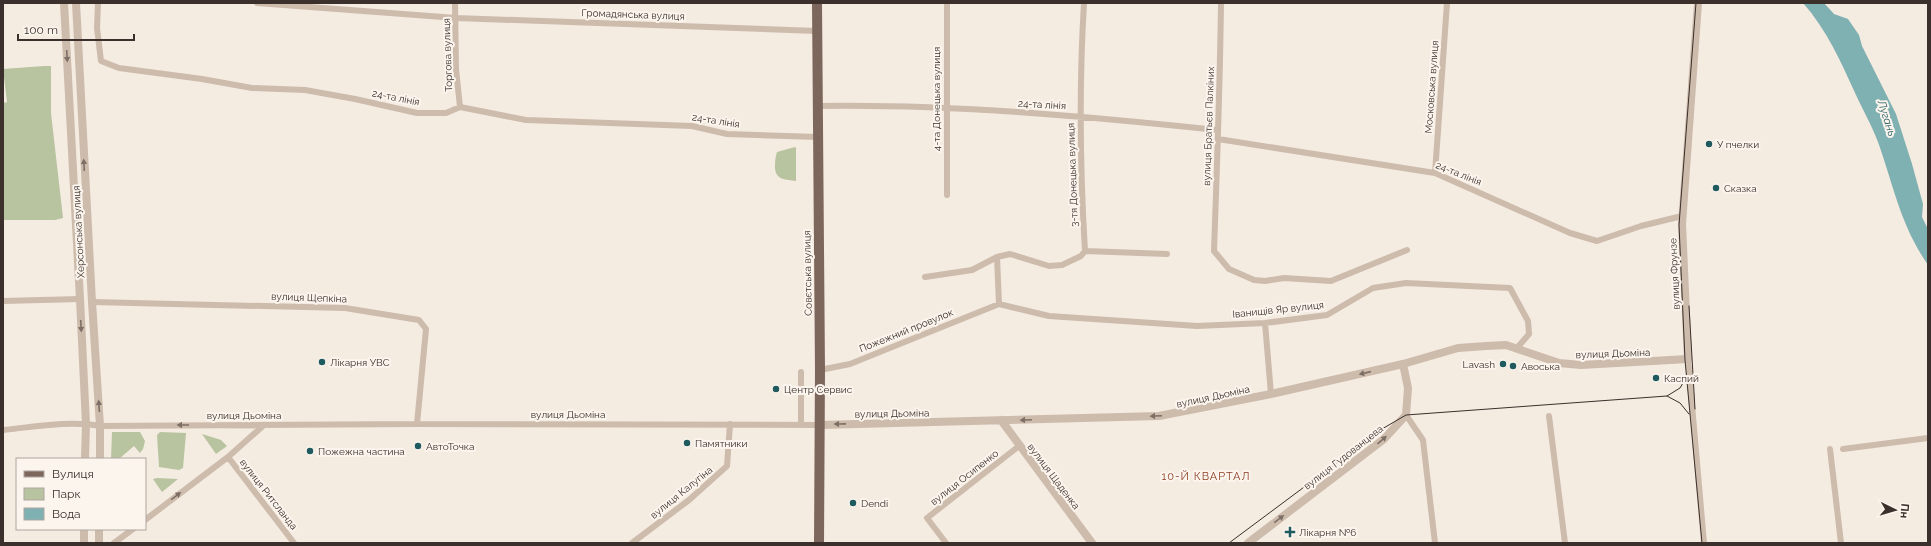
<svg xmlns="http://www.w3.org/2000/svg" width="1931" height="546" font-family="Raleway,sans-serif">
<style>
.green{fill:#b8c4a0}
.water{fill:#7fb0b2}
.lines{fill:none;stroke-linecap:round;stroke-linejoin:round}
.minor{stroke:#cdbbac;stroke-width:6}
.tertiary{stroke:#cdbbac;stroke-width:8}
.primary{stroke:#7d675c;stroke-width:10}
.tram{stroke:#3b302b;stroke-width:1}
.oneway{fill:#7d6f65}
.poi-dot{fill:#1f5a5e;stroke:#fbf5ee;stroke-width:1.5}
.labels{text-anchor:middle;stroke-width:4;stroke-linejoin:round;paint-order:stroke}
.street-label{font-size:10px;fill:#3b302b;stroke:#fbf5ee}
.poi-label{font-size:10px;fill:#3b302b;stroke:#fbf5ee;text-anchor:start}
.water-label{font-size:11px;font-style:italic;fill:#1f5a5e;stroke:#fbf5ee}
.neighbourhood-label{font-size:11px;letter-spacing:1px;fill:#8c3b22;stroke:#fbf5ee}
</style>
<rect width="100%" height="100%" fill="#f4ebe1"/>
<!-- green -->
<path class="green" d="M 44,66 L 51,66 L 51,113 L 63,218 L 55,220 L 3,220 L 3,103 L 7,102 L 3,69 Z
M 795,147 L 796,148 L 796,181 C 786,179 776,181 775,168 C 775,162 775,158 777,152 Z
M 112,432 L 140,432 L 145,441 L 143,449 L 140,453 L 134,446 L 119,459 L 111,459 Z
M 160,432 L 186,433 L 183,468 L 179,470 L 159,467 L 157,435 Z
M 202,434 L 221,440 L 227,446 L 216,454 Z
M 157,478 L 178,479 L 162,492 L 153,479 Z"/>
<!-- water -->
<path class="water" d="M 1803,3 L 1824,3 L 1834,14 L 1848,19 L 1859,35 L 1862,46 L 1896,114 L 1912,164 L 1923,204 L 1922,217 L 1928,229 L 1928,265 C 1900,224 1894,187 1878,142 C 1872,126 1863,110 1856,95 C 1841,62 1827,30 1803,3 Z"/>
<g class="lines">
<!-- minor -->
<path class="minor" d="M 98,3 L 97,28 L 101,61 L 119,68 L 202,79 L 252,88 L 305,90 L 355,99 L 417,113 L 446,113 L 460,107 L 526,120 L 692,126 L 727,134 L 818,137
M 257,3 L 456,18 L 817,31
M 455,3 L 456,69 L 460,107
M 1084,3 C 1079,85 1080,169 1085,251
M 1221,3 C 1220,86 1217,168 1214,251 L 1229,269 L 1254,280 L 1265,281 L 1284,278 L 1331,281 L 1407,250
M 818,106 C 951,104 1084,116 1217,130
M 1218,139 L 1435,173 L 1570,233 L 1597,241 L 1641,226 L 1682,216
M 1435,173 L 1447,3
M 947,195 L 947,3
M 997,257 L 999,304
M 925,277 L 972,270 L 997,257 L 1010,254 L 1049,266 L 1062,265 L 1081,256 L 1085,251 L 1167,254
M 3,301 L 80,299
M 92,302 L 345,308 L 419,320 L 426,329 L 417,424
M 999,304 L 1049,316 L 1197,326 L 1265,323 L 1327,315 L 1373,288 L 1406,283 L 1510,288 L 1528,321 L 1529,334 L 1517,348
M 1265,323 L 1271,394
M 1688,359 L 1704,543
M 820,370 L 850,364 L 999,304
M 801,372 L 801,425
M 1406,415 L 1423,440 L 1435,543
M 1549,416 L 1565,543
M 3,430 C 34,427 69,420 100,426 L 417,424 L 820,425
M 1830,449 L 1841,543
M 1843,449 L 1928,438
M 228,457 L 294,543
M 145,520 L 228,457 L 264,425
M 114,543 L 133,529
M 632,543 L 689,500 L 727,466 L 730,424
M 946,543 L 927,518 L 1019,446"/>
<!-- tertiary -->
<path class="tertiary" d="M 64,3 L 80,299 L 86,424 L 85,459
M 76,3 L 92,302 L 100,426 L 100,459
M 1001,420 L 1092,543
M 820,425 L 1159,416 L 1271,394 L 1403,364 L 1458,348 L 1486,346 L 1506,345 L 1559,363 L 1581,365 L 1688,359 L 1682,224 L 1698,3
M 84,543 L 84,529
M 99,543 L 99,529
M 1248,543 L 1384,439 L 1406,415 L 1408,388 L 1403,364"/>
<!-- primary -->
<path class="primary" d="M 817,3 L 820,370 L 819,543"/>
<!-- tram -->
<path class="tram" d="M 1696,3 L 1679,225 L 1685,360 L 1702,543
M 1689,306 L 1695,409
M 1667,396 L 1680,403 L 1689,414
M 1229,543 L 1382,429 L 1406,415 L 1667,396 L 1680,388 L 1686,378"/>
</g>
<!-- one-way arrows -->
<defs><path id="oneway-solid" d="M-6-.8H1V-3.2L6.5 0L1 3.2V.8H-6Z"/></defs>
<g class="oneway">
<use href="#oneway-solid" transform="translate(67 56) rotate(87)"/>
<use href="#oneway-solid" transform="translate(84 165) rotate(-93)"/>
<use href="#oneway-solid" transform="translate(81 326) rotate(87)"/>
<use href="#oneway-solid" transform="translate(1365 373) rotate(167)"/>
<use href="#oneway-solid" transform="translate(99 406) rotate(-94)"/>
<use href="#oneway-solid" transform="translate(1156 416) rotate(177)"/>
<use href="#oneway-solid" transform="translate(1026 420) rotate(178)"/>
<use href="#oneway-solid" transform="translate(840 424) rotate(179)"/>
<use href="#oneway-solid" transform="translate(183 425) rotate(180)"/>
<use href="#oneway-solid" transform="translate(1382 440) rotate(-41)"/>
<use href="#oneway-solid" transform="translate(176 496) rotate(-37)"/>
<use href="#oneway-solid" transform="translate(1279 519) rotate(-37)"/>
</g>
<!-- markers -->
<g class="poi-dot">
<circle cx="1709" cy="144" r="4"/>
<circle cx="1716" cy="188" r="4"/>
<circle cx="322" cy="362" r="4"/>
<circle cx="1503" cy="364" r="4"/>
<circle cx="1513" cy="366" r="4"/>
<circle cx="1656" cy="378" r="4"/>
<circle cx="776" cy="389" r="4"/>
<circle cx="687" cy="443" r="4"/>
<circle cx="418" cy="446" r="4"/>
<circle cx="310" cy="451" r="4"/>
<circle cx="853" cy="503" r="4"/>
<path d="M1288 526h4v4h4v4h-4v4h-4v-4h-4v-4h4z"/>
</g>
<g class="labels">
<!-- street labels -->
<g class="street-label">
<text transform="translate(633 14) rotate(2)" y="4">Громадянська вулиця</text>
<text transform="translate(447 55) rotate(-92)" y="4">Торгова вулиця</text>
<text transform="translate(1431 87) rotate(-86)" y="4">Московська вулиця</text>
<text transform="translate(396 97) rotate(11)" y="4">24-та лінія</text>
<text transform="translate(936 99) rotate(-90)" y="4">4-та Донецька вулиця</text>
<text transform="translate(1042 104) rotate(3)" y="4">24-та лінія</text>
<text transform="translate(716 120) rotate(9)" y="4">24-та лінія</text>
<text transform="translate(1208 126) rotate(-88)" y="4">вулиця Братьєв Палкіних</text>
<text transform="translate(1459 173) rotate(22)" y="4">24-та лінія</text>
<text transform="translate(1072 175) rotate(-92)" y="4">3-тя Донецька вулиця</text>
<text transform="translate(78 232) rotate(-93)" y="4">Херсонська вулиця</text>
<text transform="translate(807 273) rotate(-91)" y="4">Совєтська вулиця</text>
<text transform="translate(1674 274) rotate(-93)" y="4">вулиця Фрунзе</text>
<text transform="translate(309 297) rotate(2)" y="4">вулиця Щепкіна</text>
<text transform="translate(1278 309) rotate(-6)" y="4">Іванищів Яр вулиця</text>
<text transform="translate(906 330) rotate(-22)" y="4">Пожежний провулок</text>
<text transform="translate(1613 353) rotate(-2)" y="4">вулиця Дьоміна</text>
<text transform="translate(1213 396) rotate(-12)" y="4">вулиця Дьоміна</text>
<text transform="translate(892 413) rotate(-1)" y="4">вулиця Дьоміна</text>
<text x="568" y="418">вулиця Дьоміна</text>
<text x="244" y="419">вулиця Дьоміна</text>
<text transform="translate(1343 457) rotate(-38)" y="4">вулиця Гудованцева</text>
<text transform="translate(1054 476) rotate(53)" y="4">вулиця Щаденка</text>
<text transform="translate(964 477) rotate(-38)" y="4">вулиця Осипенко</text>
<text transform="translate(681 492) rotate(-39)" y="4">вулиця Калугіна</text>
<text transform="translate(269 494) rotate(52)" y="4">вулиця Ритсланда</text>
</g>
<!-- poi labels -->
<g class="poi-label">
<text x="1717" y="148">У пчелки</text>
<text x="1724" y="192">Сказка</text>
<text x="330" y="366">Лікарня УВС</text>
<text x="1495" y="368" text-anchor="end">Lavash</text>
<text x="1521" y="370">Авоська</text>
<text x="1664" y="382">Каспий</text>
<text x="784" y="393">Центр Сервис</text>
<text x="695" y="447">Памятники</text>
<text x="426" y="450">АвтоТочка</text>
<text x="318" y="455">Пожежна частина</text>
<text x="861" y="507">Dendi</text>
<text x="1299" y="536">Лікарня №6</text>
</g>
<!-- water labels -->
<g class="water-label">
<text transform="translate(1887 118) rotate(72)" y="4">Лугань</text>
</g>
<!-- neighbourhood labels -->
<g class="neighbourhood-label">
<text x="1206" y="480">10-Й КВАРТАЛ</text>
</g>
</g>
<!-- border -->
<rect width="1931" height="546" fill="none" stroke="#3b302b" stroke-width="8"/>
<!-- legend -->
<rect x="16" y="458" width="130" height="72" fill="#fbf5ee" stroke="#aea6a0"/>
<rect x="24" y="471" width="20" height="6" fill="#7d675c" stroke="#aea6a0"/>
<text x="52" y="478" font-size="12" fill="#3b302b">Вулиця</text>
<rect x="24" y="488" width="20" height="12" fill="#b8c4a0" stroke="#aea6a0"/>
<text x="52" y="498" font-size="12" fill="#3b302b">Парк</text>
<rect x="24" y="508" width="20" height="12" fill="#7fb0b2" stroke="#aea6a0"/>
<text x="52" y="518" font-size="12" fill="#3b302b">Вода</text>
<!-- north arrow -->
<g transform="translate(1895 510) rotate(95)" stroke="#fbf5ee" stroke-width="3" paint-order="stroke">
<path d="M0-3L7 15L0 10L-7 15Z" fill="#3b302b"/>
<text y="-6" font-size="11" font-weight="bold" text-anchor="middle" fill="#3b302b">Пн</text>
</g>
<!-- scale -->
<path d="M18 34v6h116v-6" fill="none" stroke="#3b302b" stroke-width="2"/>
<text x="24" y="34" font-size="12" fill="#3b302b" stroke="#fbf5ee" stroke-width="3" paint-order="stroke">100 m</text>
</svg>
